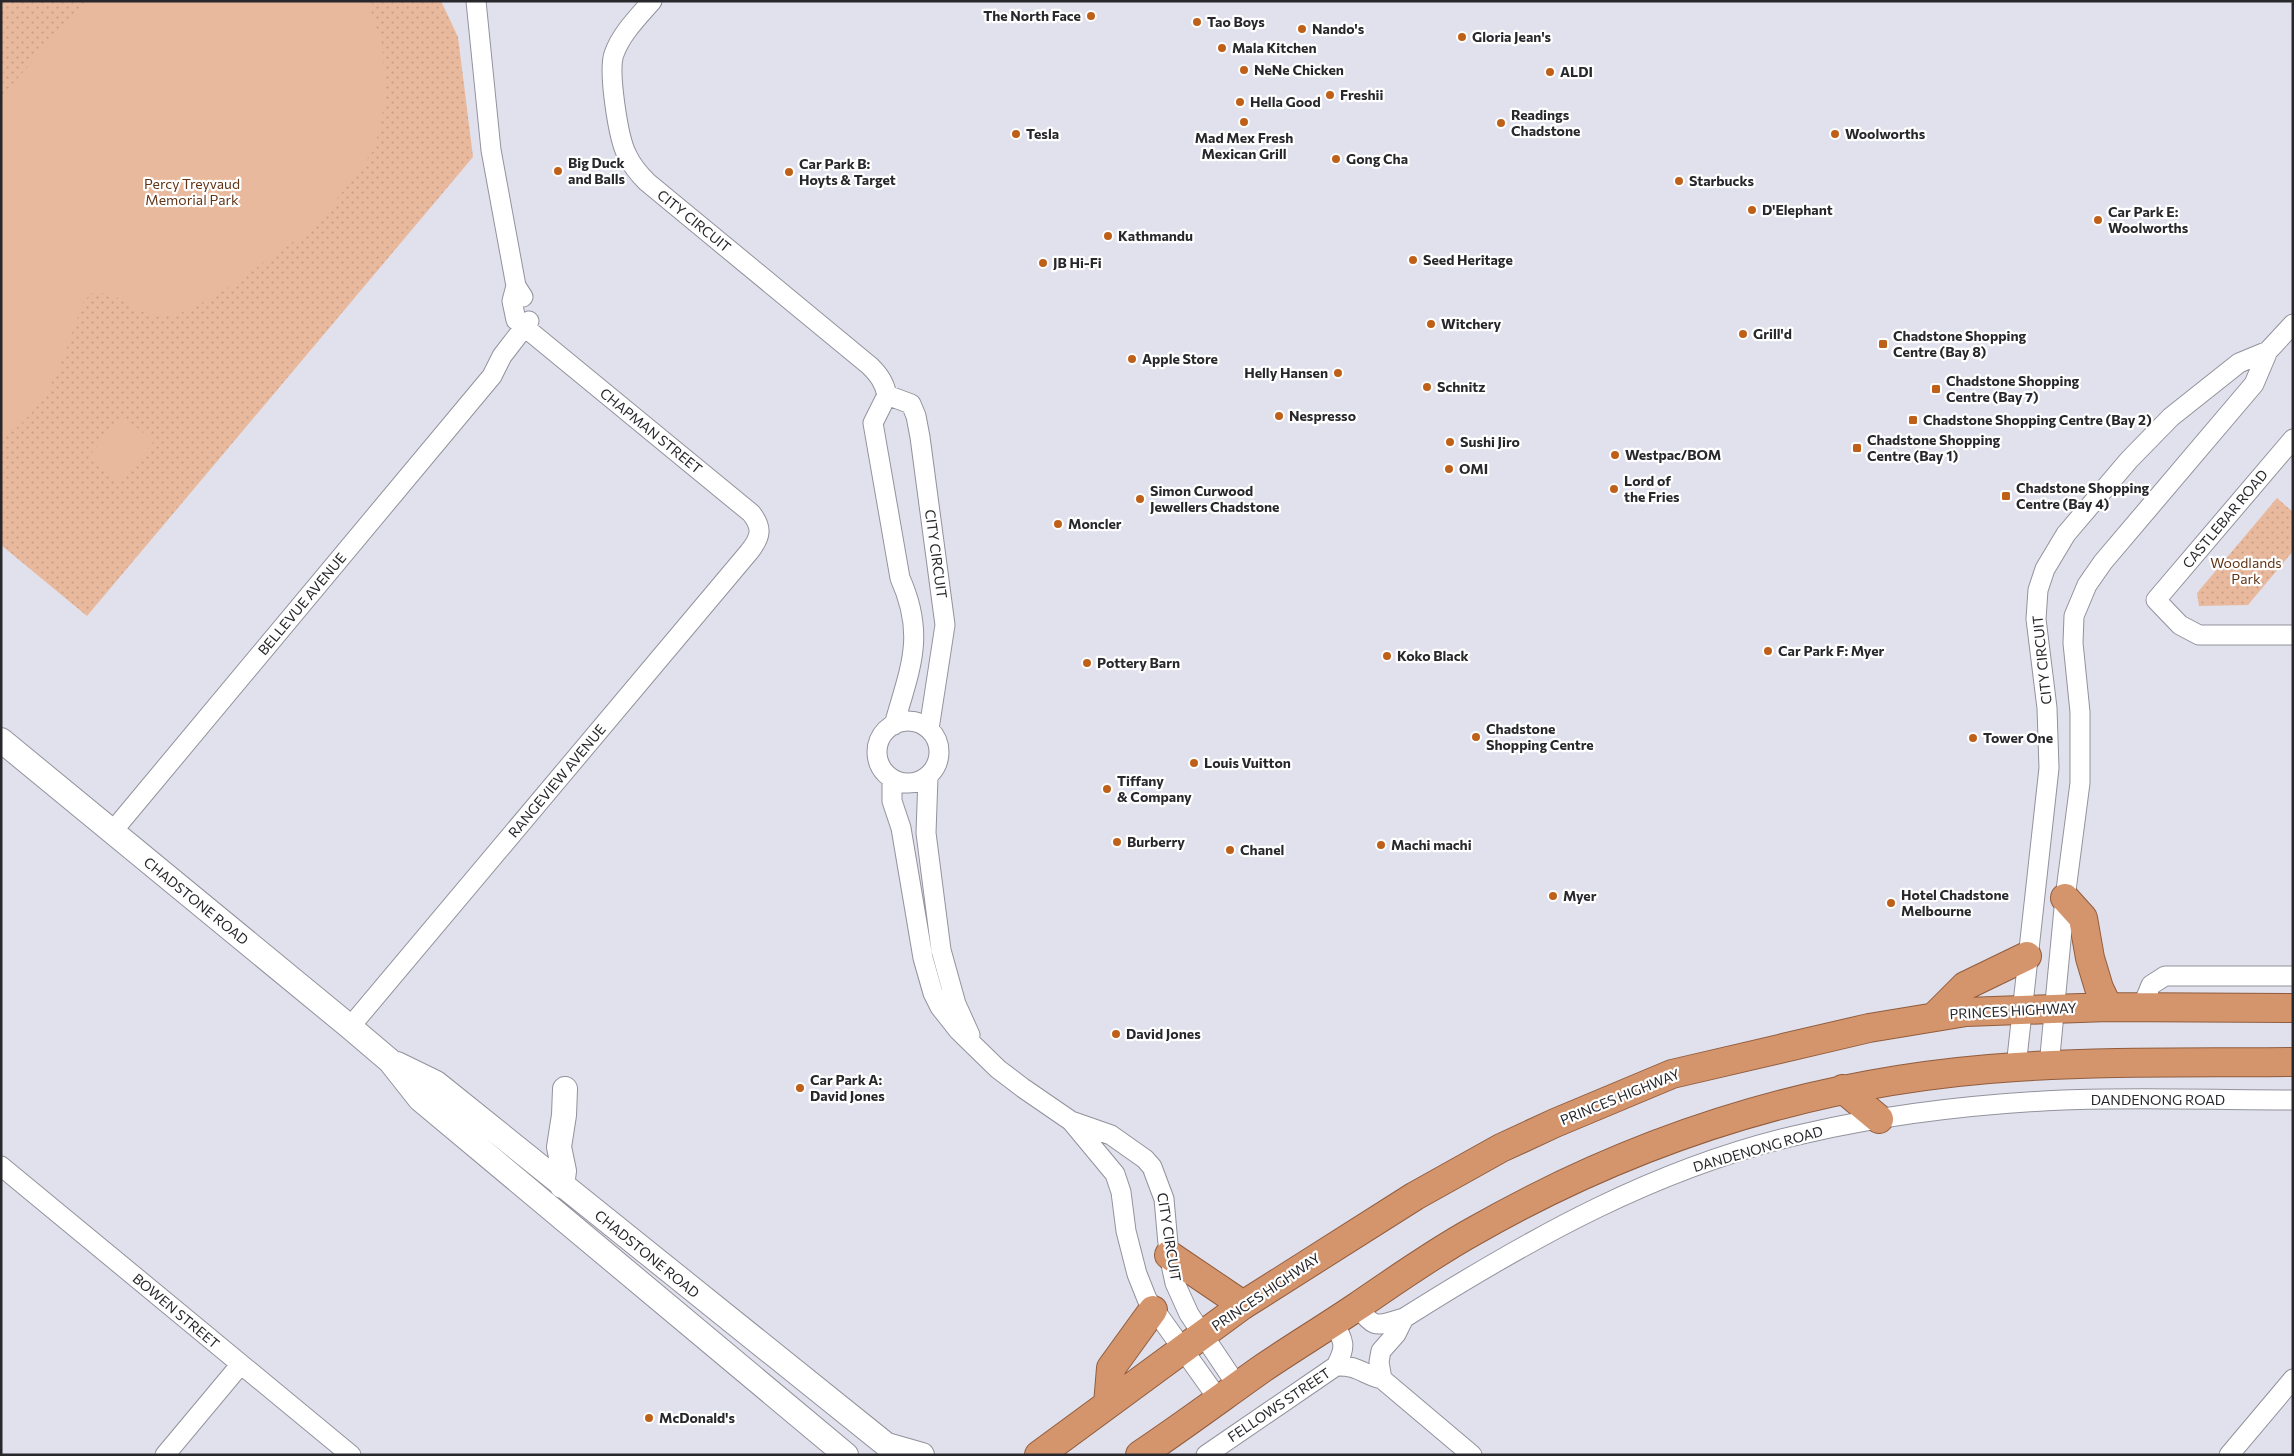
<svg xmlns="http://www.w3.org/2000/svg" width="2294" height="1456" font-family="Commissioner,sans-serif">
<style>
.park{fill:url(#park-dots)}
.garden{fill:#e9b99d}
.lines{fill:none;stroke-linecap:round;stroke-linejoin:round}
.minor-casing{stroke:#92929d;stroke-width:21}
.tertiary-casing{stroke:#92929d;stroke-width:26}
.trunk-casing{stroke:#915d3e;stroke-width:30}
.minor{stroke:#fff;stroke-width:19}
.tertiary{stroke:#fff;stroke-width:24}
.trunk{stroke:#d4946c;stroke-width:28}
.poi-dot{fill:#bf6018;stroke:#fff;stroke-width:2}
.labels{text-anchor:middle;stroke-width:4.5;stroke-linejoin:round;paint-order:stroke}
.poi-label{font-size:14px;font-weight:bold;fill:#28282c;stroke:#fff;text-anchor:start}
.park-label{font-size:14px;fill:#613416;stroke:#fff}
.street-label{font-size:14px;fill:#28282c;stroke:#fff}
</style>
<defs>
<pattern id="park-dots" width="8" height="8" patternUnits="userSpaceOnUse" patternTransform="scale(1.25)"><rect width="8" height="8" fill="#e9b99d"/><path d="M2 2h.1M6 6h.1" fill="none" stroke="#c89f87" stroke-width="1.8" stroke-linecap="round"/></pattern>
</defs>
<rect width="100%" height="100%" fill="#e0e1ed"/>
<!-- park -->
<path class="park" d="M 1,1 L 441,1 L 458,37 L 473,157 L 87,616 L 1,545 Z
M 2277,498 L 2293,512 L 2293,551 L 2248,605 L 2199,606 L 2197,593 Z"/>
<!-- garden -->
<path class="garden" d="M 86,1 L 364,1 L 370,8 L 382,44 L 386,96 L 375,148 L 349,184 L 313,228 L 219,294 L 184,312 L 156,317 L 133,308 L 110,293 L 92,293 L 84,301 C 66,345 59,387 23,422 C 16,428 11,434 1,437 L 1,106 L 8,89 Z
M 122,416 L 154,441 L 119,483 L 88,458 Z"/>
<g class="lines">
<defs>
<path id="minor" d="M 476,1 L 491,150 L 516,286 L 523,297
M 652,1 C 638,17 621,34 614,54 C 608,71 618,138 627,155 C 632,166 639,174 647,182 L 870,366 C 879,375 884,382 887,395 L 873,423 L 900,578 C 926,636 910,668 894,725
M 887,395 L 911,404 L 916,416 L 920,437 L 945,625 L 929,729
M 2293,439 L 2156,600 L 2180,625 L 2199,635 L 2293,635
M877 752a31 31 0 1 1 62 0a31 31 0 1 1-62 0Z
M 928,777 L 926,833 L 941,950 L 956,1004 L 970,1035
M 892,779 L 892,801 L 901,828 L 923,958 L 933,993 L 940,1007 L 959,1031 L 998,1069 L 1023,1088 L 1071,1121 L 1111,1135 L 1145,1159 L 1152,1167 L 1164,1199 L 1169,1255 L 1175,1283 L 1189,1314 L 1238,1387
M 112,832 L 492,376 L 502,356 L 529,321
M 2142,1007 L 2151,985 L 2165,976 L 2293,976
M 350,1027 L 749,552 C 761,537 763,528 751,513 L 516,320 L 512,301 L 516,286
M 2049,1066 L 2065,898 L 2080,783 L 2080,712 L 2073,643 L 2074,616 L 2087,585 L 2103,562 L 2254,384 L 2268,351 L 2293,324
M 2016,1067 L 2049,768 L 2047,708 L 2036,619 L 2038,590 L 2045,569 L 2066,534 L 2129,460 L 2171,417 L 2239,363 L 2268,351
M 1071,1121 L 1115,1174 L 1121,1192 L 1126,1231 L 1137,1274 L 1147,1299 L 1219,1400
M 1,1166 L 351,1455
M 1358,1306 C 1374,1331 1378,1325 1404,1318 C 1529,1239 1660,1165 1807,1133 C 1890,1114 1977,1104 2063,1100 C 2139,1097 2216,1100 2293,1100
M 1333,1322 C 1344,1341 1347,1346 1336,1366
M 1382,1379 L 1379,1362 L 1381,1351 L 1396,1334 L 1404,1318
M 165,1455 L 241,1364
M 1206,1455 L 1336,1366 C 1358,1365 1364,1375 1382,1379 L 1472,1455
M 2229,1455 L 2293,1379"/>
<path id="tertiary" d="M 1,740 L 350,1027 L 390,1061 L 420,1099 L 846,1455
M 397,1064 L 436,1083 L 899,1455
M 562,1186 L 564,1171 L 559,1147 L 564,1115 L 565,1089
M 887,1445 L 922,1455"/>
<path id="trunk" d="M 2065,898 L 2083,918 L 2090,958 L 2099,988 L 2108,1007
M 1935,1016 L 1965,986 L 2027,956
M 1843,1089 L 1879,1119
M 1169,1255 L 1243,1305
M 1108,1404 L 1111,1368 L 1153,1310
M 1039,1455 L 1243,1305 L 1415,1196 L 1501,1148 L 1555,1123 L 1672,1074 L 1869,1028 L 1966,1012 L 2108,1007 L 2293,1008
M 1140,1455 C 1182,1427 1222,1397 1263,1368 C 1294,1347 1327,1327 1358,1306 C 1396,1280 1434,1253 1474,1231 C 1642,1135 1823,1079 2016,1067 C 2108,1061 2201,1063 2293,1062"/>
</defs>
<!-- minor casing -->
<use href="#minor" class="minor-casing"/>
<!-- tertiary casing -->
<use href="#tertiary" class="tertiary-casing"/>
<!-- trunk casing -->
<use href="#trunk" class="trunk-casing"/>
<!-- minor -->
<use href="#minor" class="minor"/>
<!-- tertiary -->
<use href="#tertiary" class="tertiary"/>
<!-- trunk -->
<use href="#trunk" class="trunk"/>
</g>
<!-- markers -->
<g class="poi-dot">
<circle cx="1091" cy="16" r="5"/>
<circle cx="1197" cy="22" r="5"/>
<circle cx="1302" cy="29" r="5"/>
<circle cx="1462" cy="37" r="5"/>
<circle cx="1222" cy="48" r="5"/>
<circle cx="1244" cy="70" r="5"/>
<circle cx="1550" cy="72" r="5"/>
<circle cx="1330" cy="95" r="5"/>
<circle cx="1240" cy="102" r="5"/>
<circle cx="1244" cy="122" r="5"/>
<circle cx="1501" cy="123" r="5"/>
<circle cx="1016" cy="134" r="5"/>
<circle cx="1835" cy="134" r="5"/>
<circle cx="1336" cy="159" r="5"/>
<circle cx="558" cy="171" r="5"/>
<circle cx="789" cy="172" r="5"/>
<circle cx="1679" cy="181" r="5"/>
<circle cx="1752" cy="210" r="5"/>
<circle cx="2098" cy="220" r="5"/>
<circle cx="1108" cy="236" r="5"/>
<circle cx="1413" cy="260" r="5"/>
<circle cx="1043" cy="263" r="5"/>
<circle cx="1431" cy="324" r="5"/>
<circle cx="1743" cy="334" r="5"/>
<rect x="1878" y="339" width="10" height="10" rx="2.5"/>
<circle cx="1132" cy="359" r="5"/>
<circle cx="1338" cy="373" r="5"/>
<circle cx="1427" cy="387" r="5"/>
<rect x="1931" y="384" width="10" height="10" rx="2.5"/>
<circle cx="1279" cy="416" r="5"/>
<rect x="1908" y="415" width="10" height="10" rx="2.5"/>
<circle cx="1450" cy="442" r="5"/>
<rect x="1852" y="443" width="10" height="10" rx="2.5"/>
<circle cx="1615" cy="455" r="5"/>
<circle cx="1449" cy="469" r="5"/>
<circle cx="1614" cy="489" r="5"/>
<rect x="2001" y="491" width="10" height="10" rx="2.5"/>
<circle cx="1140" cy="499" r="5"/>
<circle cx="1058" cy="524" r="5"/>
<circle cx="1768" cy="651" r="5"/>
<circle cx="1387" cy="656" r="5"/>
<circle cx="1087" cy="663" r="5"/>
<circle cx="1476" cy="737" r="5"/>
<circle cx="1973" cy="738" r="5"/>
<circle cx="1194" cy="763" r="5"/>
<circle cx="1107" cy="789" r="5"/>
<circle cx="1117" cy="842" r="5"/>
<circle cx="1381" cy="845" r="5"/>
<circle cx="1230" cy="850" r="5"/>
<circle cx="1553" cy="896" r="5"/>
<circle cx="1891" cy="903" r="5"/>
<circle cx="1116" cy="1034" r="5"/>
<circle cx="800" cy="1088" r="5"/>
<circle cx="649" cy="1418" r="5"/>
</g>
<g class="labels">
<!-- poi labels -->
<g class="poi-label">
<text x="1081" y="21" text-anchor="end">The North Face</text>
<text x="1207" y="27">Tao Boys</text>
<text x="1312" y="34">Nando's</text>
<text x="1472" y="42">Gloria Jean's</text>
<text x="1232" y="53">Mala Kitchen</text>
<text x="1254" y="75">NeNe Chicken</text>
<text x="1560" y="77">ALDI</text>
<text x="1340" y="100">Freshii</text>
<text x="1250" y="107">Hella Good</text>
<text x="1511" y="120">Readings<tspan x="1511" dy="16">Chadstone</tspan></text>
<text x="1026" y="139">Tesla</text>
<text x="1845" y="139">Woolworths</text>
<text x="1244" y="143" text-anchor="middle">Mad Mex Fresh<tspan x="1244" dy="16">Mexican Grill</tspan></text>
<text x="1346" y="164">Gong Cha</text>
<text x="568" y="168">Big Duck<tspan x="568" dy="16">and Balls</tspan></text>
<text x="799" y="169">Car Park B:<tspan x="799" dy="16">Hoyts &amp; Target</tspan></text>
<text x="1689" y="186">Starbucks</text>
<text x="1762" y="215">D'Elephant</text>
<text x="2108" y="217">Car Park E:<tspan x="2108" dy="16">Woolworths</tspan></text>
<text x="1118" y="241">Kathmandu</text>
<text x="1423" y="265">Seed Heritage</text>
<text x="1053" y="268">JB Hi-Fi</text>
<text x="1441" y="329">Witchery</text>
<text x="1753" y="339">Grill'd</text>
<text x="1893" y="341">Chadstone Shopping<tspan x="1893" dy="16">Centre (Bay 8)</tspan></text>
<text x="1142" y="364">Apple Store</text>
<text x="1328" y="378" text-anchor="end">Helly Hansen</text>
<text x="1946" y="386">Chadstone Shopping<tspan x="1946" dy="16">Centre (Bay 7)</tspan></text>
<text x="1437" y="392">Schnitz</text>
<text x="1289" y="421">Nespresso</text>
<text x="1923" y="425">Chadstone Shopping Centre (Bay 2)</text>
<text x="1867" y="445">Chadstone Shopping<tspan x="1867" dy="16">Centre (Bay 1)</tspan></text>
<text x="1460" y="447">Sushi Jiro</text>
<text x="1625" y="460">Westpac/BOM</text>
<text x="1459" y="474">OMI</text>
<text x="1624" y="486">Lord of<tspan x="1624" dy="16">the Fries</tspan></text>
<text x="2016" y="493">Chadstone Shopping<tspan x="2016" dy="16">Centre (Bay 4)</tspan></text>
<text x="1150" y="496">Simon Curwood<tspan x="1150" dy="16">Jewellers Chadstone</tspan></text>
<text x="1068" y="529">Moncler</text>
<text x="1778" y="656">Car Park F: Myer</text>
<text x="1397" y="661">Koko Black</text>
<text x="1097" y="668">Pottery Barn</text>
<text x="1486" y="734">Chadstone<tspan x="1486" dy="16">Shopping Centre</tspan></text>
<text x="1983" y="743">Tower One</text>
<text x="1204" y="768">Louis Vuitton</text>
<text x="1117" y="786">Tiffany<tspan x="1117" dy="16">&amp; Company</tspan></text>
<text x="1127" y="847">Burberry</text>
<text x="1391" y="850">Machi machi</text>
<text x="1240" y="855">Chanel</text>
<text x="1901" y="900">Hotel Chadstone<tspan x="1901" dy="16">Melbourne</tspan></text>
<text x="1563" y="901">Myer</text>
<text x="1126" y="1039">David Jones</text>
<text x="810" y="1085">Car Park A:<tspan x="810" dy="16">David Jones</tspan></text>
<text x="659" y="1423">McDonald's</text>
</g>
<!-- park labels -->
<g class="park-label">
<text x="192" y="189">Percy Treyvaud<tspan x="192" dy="16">Memorial Park</tspan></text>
<text x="2246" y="568">Woodlands<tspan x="2246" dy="16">Park</tspan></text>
</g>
<!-- street labels -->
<g class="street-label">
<text transform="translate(694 221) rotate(39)" y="5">CITY CIRCUIT</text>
<text transform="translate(651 431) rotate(39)" y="5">CHAPMAN STREET</text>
<text transform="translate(2225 519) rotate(-50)" y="5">CASTLEBAR ROAD</text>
<text transform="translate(936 554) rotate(82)" y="5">CITY CIRCUIT</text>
<text transform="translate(302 604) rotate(-50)" y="5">BELLEVUE AVENUE</text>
<text transform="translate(2042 660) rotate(-96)" y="5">CITY CIRCUIT</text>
<text transform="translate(557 781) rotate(-50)" y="5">RANGEVIEW AVENUE</text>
<text transform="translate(196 901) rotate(39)" y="5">CHADSTONE ROAD</text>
<text transform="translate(2013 1011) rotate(-3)" y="5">PRINCES HIGHWAY</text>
<text transform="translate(1620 1097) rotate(-22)" y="5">PRINCES HIGHWAY</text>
<text x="2158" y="1105">DANDENONG ROAD</text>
<text transform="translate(1758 1149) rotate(-16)" y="5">DANDENONG ROAD</text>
<text transform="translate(1169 1237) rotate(81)" y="5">CITY CIRCUIT</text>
<text transform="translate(647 1254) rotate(39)" y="5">CHADSTONE ROAD</text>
<text transform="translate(1266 1292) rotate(-34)" y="5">PRINCES HIGHWAY</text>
<text transform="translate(176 1311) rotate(40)" y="5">BOWEN STREET</text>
<text transform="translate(1279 1405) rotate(-34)" y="5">FELLOWS STREET</text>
</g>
</g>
<!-- border -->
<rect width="2294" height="1456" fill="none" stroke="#28282c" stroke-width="5"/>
</svg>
